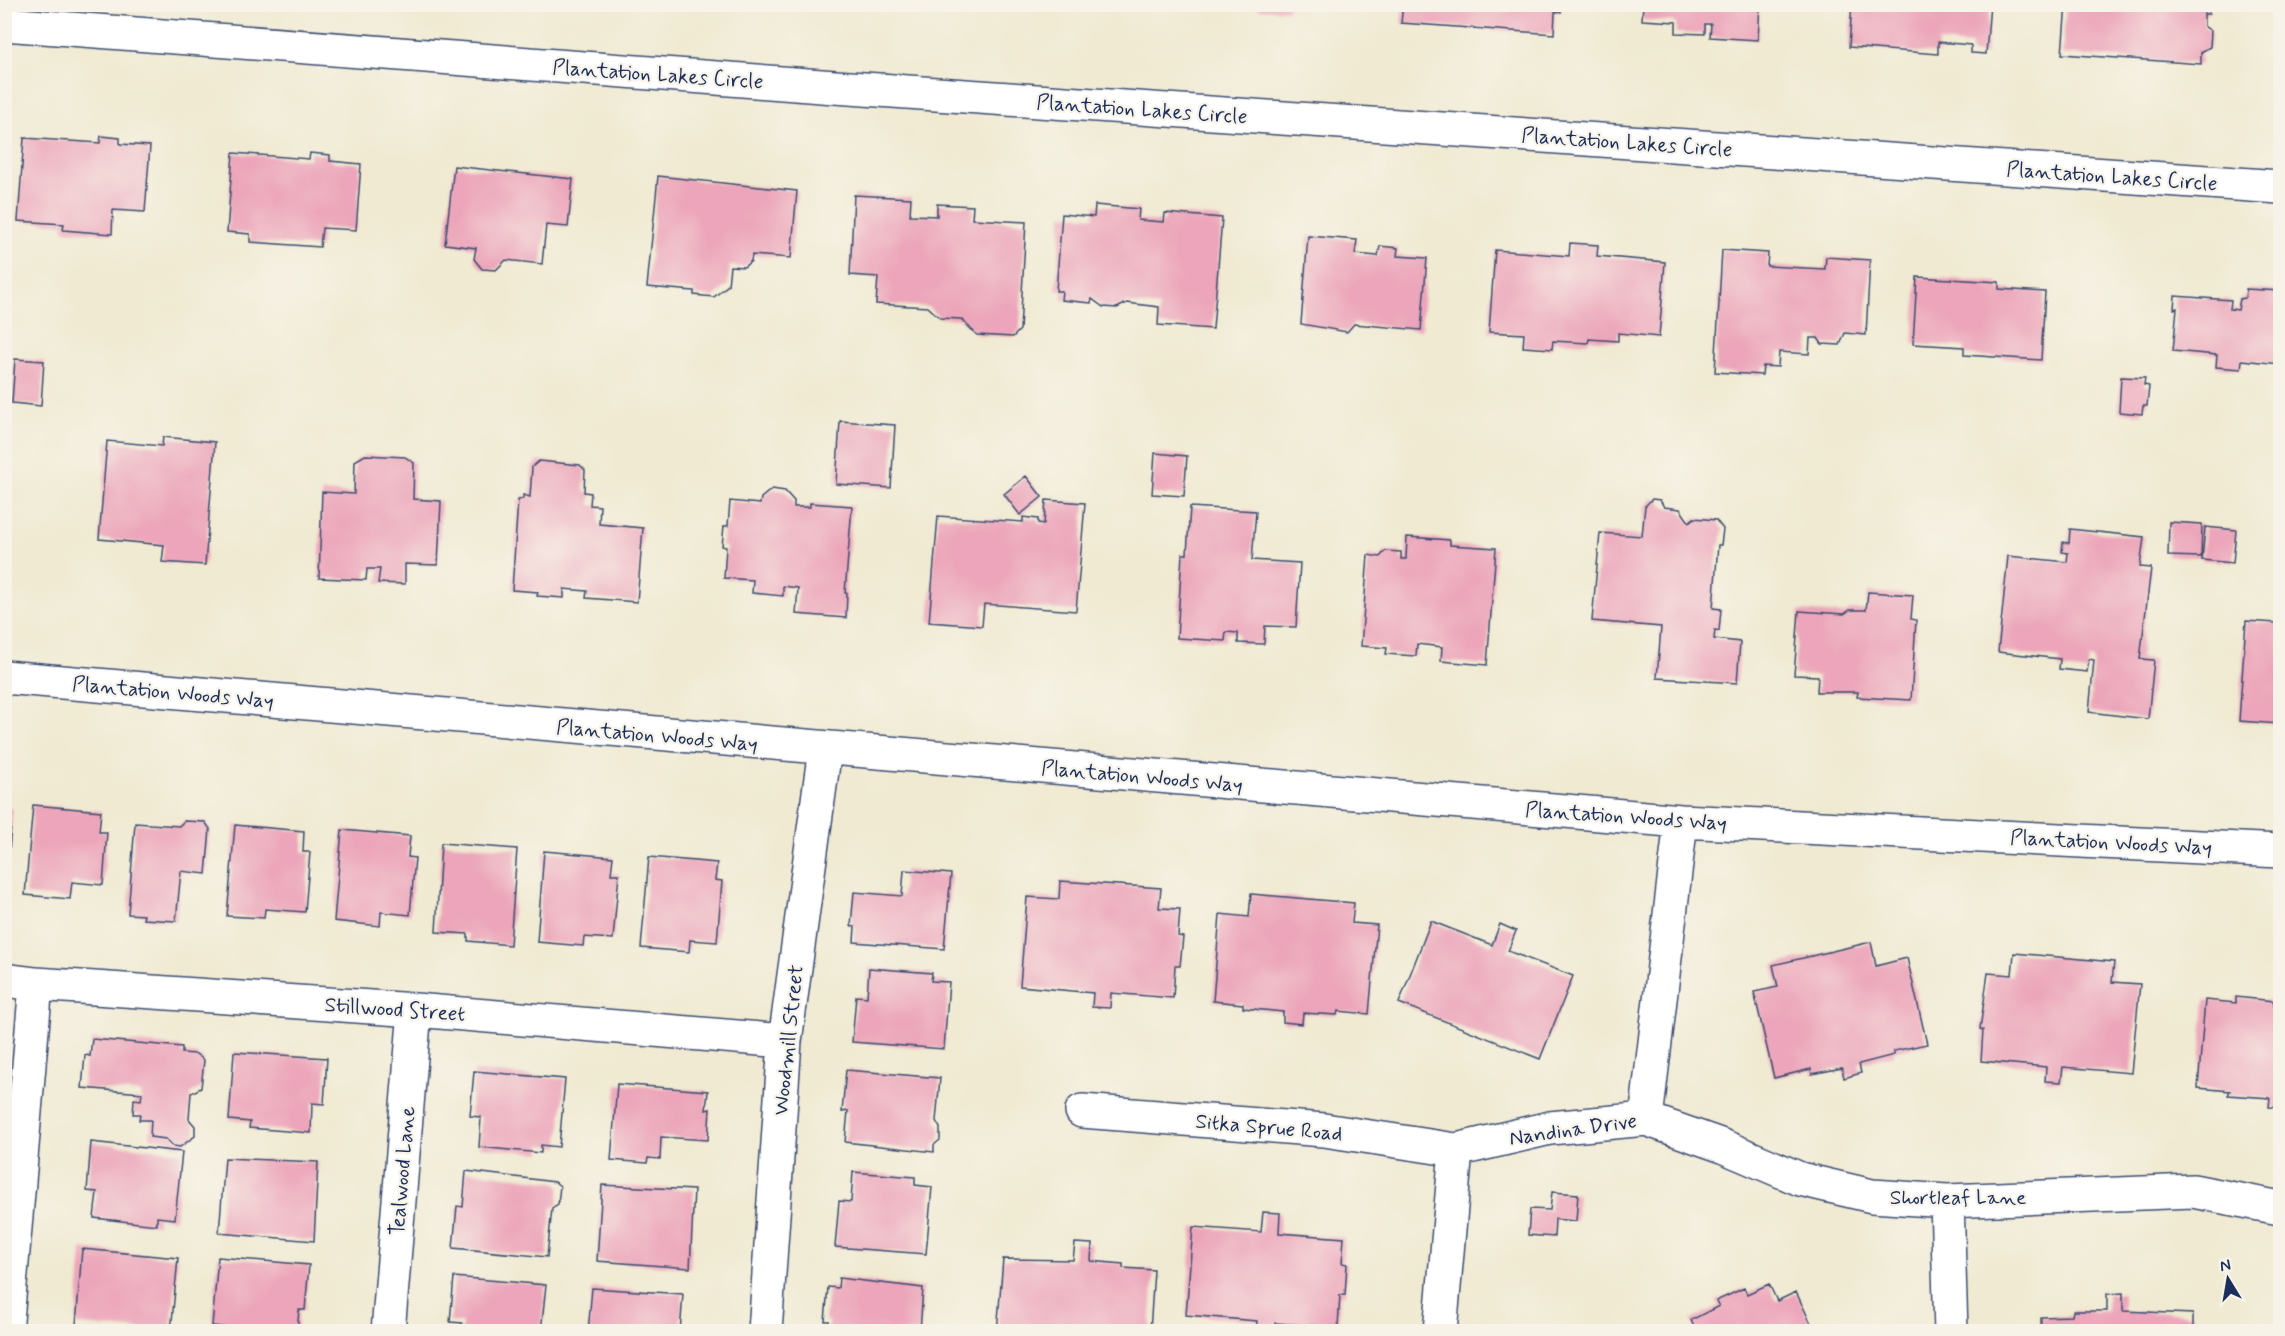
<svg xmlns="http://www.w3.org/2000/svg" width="2285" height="1336" font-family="Mynerve,sans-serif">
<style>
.building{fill:#eca5ba}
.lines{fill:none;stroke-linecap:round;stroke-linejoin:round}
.minor-casing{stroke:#3b4b6f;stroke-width:36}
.minor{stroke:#fff;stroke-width:33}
.labels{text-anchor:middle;stroke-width:4.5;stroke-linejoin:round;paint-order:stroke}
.street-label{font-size:21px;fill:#1b2f5e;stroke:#f7f3e8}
</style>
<rect width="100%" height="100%" fill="#f7f3e8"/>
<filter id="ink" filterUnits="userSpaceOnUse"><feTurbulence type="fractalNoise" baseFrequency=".0167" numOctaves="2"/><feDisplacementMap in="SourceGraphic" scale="12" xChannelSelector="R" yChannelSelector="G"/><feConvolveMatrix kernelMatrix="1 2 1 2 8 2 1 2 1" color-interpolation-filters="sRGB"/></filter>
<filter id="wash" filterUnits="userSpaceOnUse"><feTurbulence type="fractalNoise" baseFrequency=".008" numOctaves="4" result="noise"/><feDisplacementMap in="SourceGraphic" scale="24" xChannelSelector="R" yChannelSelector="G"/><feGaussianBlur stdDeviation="1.35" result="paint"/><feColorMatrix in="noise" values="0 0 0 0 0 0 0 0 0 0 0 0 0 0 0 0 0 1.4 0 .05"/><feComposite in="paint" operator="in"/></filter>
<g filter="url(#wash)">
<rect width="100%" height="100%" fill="#f0ead2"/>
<g id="blocks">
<!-- building -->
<path class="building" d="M 1258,4 L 1289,4 L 1288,10 L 1258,9 Z
M 1403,4 L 1562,4 L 1561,12 L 1555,12 L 1554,34 L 1401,23 Z
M 1643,4 L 1760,4 L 1758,40 L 1710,37 L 1711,24 L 1705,24 L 1705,34 L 1676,33 L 1676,22 L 1642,20 Z
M 1852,4 L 1990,4 L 1986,54 L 1971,53 L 1971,45 L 1938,42 L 1938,54 L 1849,47 Z
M 2066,4 L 2209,4 L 2209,14 L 2204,14 L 2204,26 L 2211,31 L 2210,47 L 2201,52 L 2201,64 L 2062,54 Z
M 101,136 L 120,138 L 120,144 L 150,146 L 145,212 L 113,210 L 112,234 L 63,230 L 64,224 L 18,221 L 24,138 L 100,143 Z
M 233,153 L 309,159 L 310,153 L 330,155 L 330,161 L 361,164 L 356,230 L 322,228 L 320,247 L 250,242 L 250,234 L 227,232 Z
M 454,166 L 573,179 L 568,227 L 546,225 L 542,264 L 506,260 L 496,270 L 482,269 L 474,259 L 476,248 L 445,244 Z
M 658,176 L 797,191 L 791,258 L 752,255 L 751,261 L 744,267 L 730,266 L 728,285 L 714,297 L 694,295 L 694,291 L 647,287 Z
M 854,195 L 911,198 L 910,215 L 937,216 L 937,204 L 973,206 L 972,219 L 1026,222 L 1020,330 L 1013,337 L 977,335 L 961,319 L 940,318 L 928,307 L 876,304 L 878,277 L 850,275 Z
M 1095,205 L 1139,209 L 1138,220 L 1164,222 L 1165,213 L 1222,218 L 1213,329 L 1158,325 L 1159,307 L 1127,303 L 1117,308 L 1103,307 L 1092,299 L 1091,303 L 1061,300 L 1062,291 L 1056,291 L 1062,214 L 1094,217 Z
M 1308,236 L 1357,240 L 1355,254 L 1378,256 L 1380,246 L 1398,248 L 1397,256 L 1427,258 L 1421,330 L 1354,324 L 1347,332 L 1301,324 Z
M 1570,243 L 1598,245 L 1597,256 L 1665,262 L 1659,337 L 1618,333 L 1618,341 L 1589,339 L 1588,343 L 1553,341 L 1552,349 L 1523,347 L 1524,334 L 1489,332 L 1495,250 L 1569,256 Z
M 1722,250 L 1768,253 L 1767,266 L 1825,269 L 1826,257 L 1870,260 L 1866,335 L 1845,333 L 1840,345 L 1822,344 L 1818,338 L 1810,338 L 1809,354 L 1779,352 L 1778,367 L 1763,366 L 1762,375 L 1715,372 Z
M 1917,277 L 1999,282 L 1999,289 L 2045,292 L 2041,360 L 1964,355 L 1964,347 L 1913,344 Z
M 2246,289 L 2280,291 L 2280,364 L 2242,360 L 2241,369 L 2216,367 L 2217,355 L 2173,351 L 2177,308 L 2174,309 L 2175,296 L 2231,300 L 2230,309 L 2238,310 L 2240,299 L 2245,298 Z
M 15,359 L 44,361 L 41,406 L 12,403 Z
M 2121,377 L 2145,378 L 2144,385 L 2149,386 L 2147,406 L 2143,406 L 2142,414 L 2119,412 Z
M 840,421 L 895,425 L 891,488 L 836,484 Z
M 163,437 L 215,442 L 205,565 L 162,562 L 164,545 L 99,539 L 107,441 L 162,446 Z
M 1155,453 L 1187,456 L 1184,496 L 1152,494 Z
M 365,455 L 405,457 L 414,463 L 413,499 L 441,501 L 438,565 L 405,564 L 405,584 L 378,583 L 380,569 L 367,569 L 366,580 L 319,578 L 322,492 L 354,494 L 355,461 Z
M 539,461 L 580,465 L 585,470 L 584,492 L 591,493 L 590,505 L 600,506 L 599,524 L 643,528 L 637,602 L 586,598 L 587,591 L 564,589 L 564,598 L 537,596 L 538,592 L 512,590 L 518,500 L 523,499 L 523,495 L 530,497 L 532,467 Z
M 1026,476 L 1042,497 L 1020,515 L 1004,494 Z
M 772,489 L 785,491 L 794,501 L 794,507 L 810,507 L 810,503 L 852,506 L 845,593 L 847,593 L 846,618 L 796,614 L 798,588 L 783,586 L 783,596 L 752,593 L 753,580 L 724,578 L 726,547 L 722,546 L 724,526 L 728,526 L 730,501 L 760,504 L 761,498 Z
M 1652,499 L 1660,500 L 1664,507 L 1680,509 L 1689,522 L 1694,518 L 1716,520 L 1723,529 L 1721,545 L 1718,545 L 1713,608 L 1721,609 L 1719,631 L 1715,630 L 1714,639 L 1740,642 L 1737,683 L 1657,678 L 1661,627 L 1592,621 L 1600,533 L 1642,536 L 1645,506 Z
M 1046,500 L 1085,503 L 1076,611 L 984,604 L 982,626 L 929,622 L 938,516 L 1023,522 L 1023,517 L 1038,519 L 1038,523 L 1044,524 Z
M 1190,507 L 1256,511 L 1252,560 L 1300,563 L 1296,627 L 1265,626 L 1264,644 L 1238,643 L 1238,633 L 1226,632 L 1225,641 L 1177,638 L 1182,554 L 1187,554 Z
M 2169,522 L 2202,524 L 2201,557 L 2168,556 Z
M 2205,527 L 2236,530 L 2233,563 L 2202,560 Z
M 2070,529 L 2144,537 L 2140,567 L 2151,568 L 2140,659 L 2154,660 L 2148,719 L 2089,712 L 2094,660 L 2089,659 L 2087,672 L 2059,669 L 2060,659 L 1998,652 L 2008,556 L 2067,562 L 2068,553 L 2062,552 L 2063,542 L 2069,543 Z
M 1407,537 L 1450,540 L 1450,545 L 1496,548 L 1487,665 L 1441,661 L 1442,647 L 1417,644 L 1416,656 L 1386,654 L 1387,648 L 1361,646 L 1368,555 L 1380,557 L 1385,551 L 1401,552 L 1401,559 L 1406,559 Z
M 1868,592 L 1913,595 L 1911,619 L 1916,620 L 1911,700 L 1857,697 L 1858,692 L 1817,692 L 1818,676 L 1794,675 L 1799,611 L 1844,614 L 1850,610 L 1866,610 Z
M 2278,602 L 2280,602 L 2280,724 L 2239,721 L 2246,621 L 2277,623 Z
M 33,805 L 101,811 L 99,832 L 107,832 L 103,885 L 72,882 L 70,899 L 25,895 Z
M 5,808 L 12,809 L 6,897 L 5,896 Z
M 184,821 L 205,822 L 210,829 L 206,874 L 181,871 L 176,921 L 143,919 L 144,915 L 128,914 L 135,823 L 179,826 Z
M 235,825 L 304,831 L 303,852 L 310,852 L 305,912 L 265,909 L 264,918 L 227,916 Z
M 342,830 L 410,836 L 408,857 L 415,858 L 410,915 L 381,912 L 380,926 L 334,921 Z
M 441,843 L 517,849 L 510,945 L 468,941 L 468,934 L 436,932 Z
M 544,851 L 613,857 L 611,874 L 619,874 L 613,939 L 584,937 L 583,946 L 537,942 Z
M 649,857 L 717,863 L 715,880 L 722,881 L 717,942 L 690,940 L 689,952 L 641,948 Z
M 904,870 L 951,874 L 944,949 L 854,942 L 855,927 L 851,926 L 854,892 L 902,896 Z
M 1060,881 L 1161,888 L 1159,908 L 1180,909 L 1178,936 L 1183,937 L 1180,966 L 1175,966 L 1173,998 L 1111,993 L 1110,1008 L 1092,1007 L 1093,993 L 1020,986 L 1027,897 L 1059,899 Z
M 1251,894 L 1354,903 L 1352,923 L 1377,925 L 1369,1014 L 1338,1011 L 1337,1015 L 1303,1013 L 1302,1024 L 1283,1022 L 1283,1012 L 1243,1008 L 1243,1004 L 1213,1001 L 1220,914 L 1249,917 Z
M 1431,921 L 1492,945 L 1500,924 L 1516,931 L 1508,951 L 1573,976 L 1540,1059 L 1399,1003 Z
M 1871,942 L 1876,966 L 1907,958 L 1927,1044 L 1894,1051 L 1894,1055 L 1859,1064 L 1861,1073 L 1844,1078 L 1842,1068 L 1812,1074 L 1811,1069 L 1774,1078 L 1754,992 L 1778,987 L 1773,965 Z
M 2014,953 L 2114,962 L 2112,982 L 2140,984 L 2131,1073 L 2063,1067 L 2061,1082 L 2045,1081 L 2046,1067 L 1981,1061 L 1983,1030 L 1980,1029 L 1988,973 L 2012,975 Z
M 869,968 L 932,973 L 931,981 L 949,982 L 944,1049 L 852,1042 L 856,996 L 867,997 Z
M 2278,984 L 2280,984 L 2280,1108 L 2269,1107 L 2270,1098 L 2228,1095 L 2230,1091 L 2198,1088 L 2205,1000 L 2236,1003 L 2236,997 L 2274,1001 L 2274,1006 L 2277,1005 Z
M 92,1039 L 182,1047 L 182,1053 L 196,1054 L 204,1060 L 201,1088 L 191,1093 L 189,1119 L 195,1126 L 195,1136 L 180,1147 L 173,1146 L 166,1139 L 150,1137 L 151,1120 L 139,1120 L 140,1114 L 133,1114 L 134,1099 L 141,1100 L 142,1093 L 82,1088 L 85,1055 L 90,1056 Z
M 234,1052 L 327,1058 L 324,1104 L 312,1103 L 311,1133 L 249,1128 L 250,1122 L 229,1120 Z
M 846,1070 L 940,1078 L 936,1121 L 940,1128 L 940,1140 L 934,1145 L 934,1152 L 845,1142 L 848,1111 L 842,1112 Z
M 474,1071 L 565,1079 L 559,1147 L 541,1145 L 541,1153 L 479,1147 L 481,1117 L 470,1116 Z
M 617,1084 L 708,1091 L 706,1110 L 710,1109 L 708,1140 L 661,1137 L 660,1159 L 648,1158 L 647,1163 L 611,1160 Z
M 91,1142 L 182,1152 L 175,1219 L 157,1217 L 157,1225 L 94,1218 L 97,1192 L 87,1191 Z
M 225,1158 L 318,1162 L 314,1241 L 219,1233 Z
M 466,1171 L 555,1182 L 560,1186 L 558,1204 L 552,1208 L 547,1257 L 453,1248 L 457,1206 L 463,1207 Z
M 853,1172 L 915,1177 L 915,1185 L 932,1187 L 926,1254 L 835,1247 L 839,1201 L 851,1202 Z
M 602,1185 L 694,1190 L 690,1268 L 597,1261 Z
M 1552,1192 L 1578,1194 L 1576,1221 L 1555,1219 L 1554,1237 L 1528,1235 L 1530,1209 L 1550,1210 Z
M 1263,1212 L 1280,1213 L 1279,1233 L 1344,1238 L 1342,1263 L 1347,1264 L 1345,1295 L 1340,1295 L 1338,1327 L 1275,1323 L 1274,1332 L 1256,1332 L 1257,1321 L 1186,1315 L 1193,1227 L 1261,1232 Z
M 1075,1243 L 1092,1244 L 1091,1261 L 1123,1264 L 1123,1268 L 1154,1270 L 1150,1332 L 997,1332 L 1003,1259 L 1073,1260 Z
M 82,1249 L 178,1258 L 171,1332 L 76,1325 Z
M 218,1257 L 309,1265 L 305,1310 L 299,1310 L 297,1332 L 230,1332 L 230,1328 L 212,1326 Z
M 454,1277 L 546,1285 L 541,1332 L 461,1332 L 462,1323 L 450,1322 Z
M 839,1278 L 923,1288 L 920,1332 L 828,1332 L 829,1321 L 825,1321 L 828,1287 L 838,1288 Z
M 1769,1284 L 1777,1301 L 1796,1292 L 1815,1332 L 1696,1332 L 1691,1320 L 1719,1306 L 1716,1301 L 1744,1288 L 1747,1294 Z
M 592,1288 L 683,1294 L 680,1332 L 588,1332 Z
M 2123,1293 L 2123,1311 L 2193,1314 L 2193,1332 L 2041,1332 L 2041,1317 L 2072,1316 L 2073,1311 L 2107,1311 L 2107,1294 Z
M 2236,1324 L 2262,1331 L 2262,1332 L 2234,1332 Z"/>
</g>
</g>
<g filter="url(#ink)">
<use href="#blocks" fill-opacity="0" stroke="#3b4b6f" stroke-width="1.5"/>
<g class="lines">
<defs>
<path id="minor" d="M 4,24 L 835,87 L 2280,187
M 4,677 L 1681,821 L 2280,851
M 4,980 L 36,984 L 415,1010 L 785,1041
M 1082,1111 L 1324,1130 L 1456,1150 L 1550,1128 L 1646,1119 L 1720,1145 L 1800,1179 L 1872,1196 L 1947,1201 L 2193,1191 L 2280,1208
M 1646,1119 L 1681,821
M 1947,1201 L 1951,1332
M 6,1332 L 36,984
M 388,1332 L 415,1010
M 765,1332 L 785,1041 L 825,749
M 1440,1332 L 1456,1150"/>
</defs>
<!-- minor casing -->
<use href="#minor" class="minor-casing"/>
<!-- minor -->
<use href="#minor" class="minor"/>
</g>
</g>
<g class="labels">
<!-- street labels -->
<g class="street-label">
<text transform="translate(658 74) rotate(4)" y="7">Plantation Lakes Circle</text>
<text transform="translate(1142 109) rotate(4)" y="7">Plantation Lakes Circle</text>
<text transform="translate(1627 142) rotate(4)" y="7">Plantation Lakes Circle</text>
<text transform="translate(2112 176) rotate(4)" y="7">Plantation Lakes Circle</text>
<text transform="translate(173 692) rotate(5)" y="7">Plantation Woods Way</text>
<text transform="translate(657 735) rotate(5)" y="7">Plantation Woods Way</text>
<text transform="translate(1142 776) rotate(5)" y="7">Plantation Woods Way</text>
<text transform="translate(1626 816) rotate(4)" y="7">Plantation Woods Way</text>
<text transform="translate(2111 842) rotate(3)" y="7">Plantation Woods Way</text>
<text transform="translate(395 1009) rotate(4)" y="7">Stillwood Street</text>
<text transform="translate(788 1040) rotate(-84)" y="7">Woodmill Street</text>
<text transform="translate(1269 1127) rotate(5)" y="7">Sitka Sprue Road</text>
<text transform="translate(1573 1129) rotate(-8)" y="7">Nandina Drive</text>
<text transform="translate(402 1171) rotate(-85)" y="7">Tealwood Lane</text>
<text x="1958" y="1204">Shortleaf Lane</text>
</g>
</g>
<!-- margin -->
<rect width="2285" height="1336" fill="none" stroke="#f7f3e8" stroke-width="24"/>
<!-- north arrow -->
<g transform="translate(2228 1279) rotate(349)" stroke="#f7f3e8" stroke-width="4.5" paint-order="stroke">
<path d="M0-4.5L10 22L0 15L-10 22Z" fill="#1b2f5e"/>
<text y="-9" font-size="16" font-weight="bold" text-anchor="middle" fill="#1b2f5e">N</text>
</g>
</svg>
